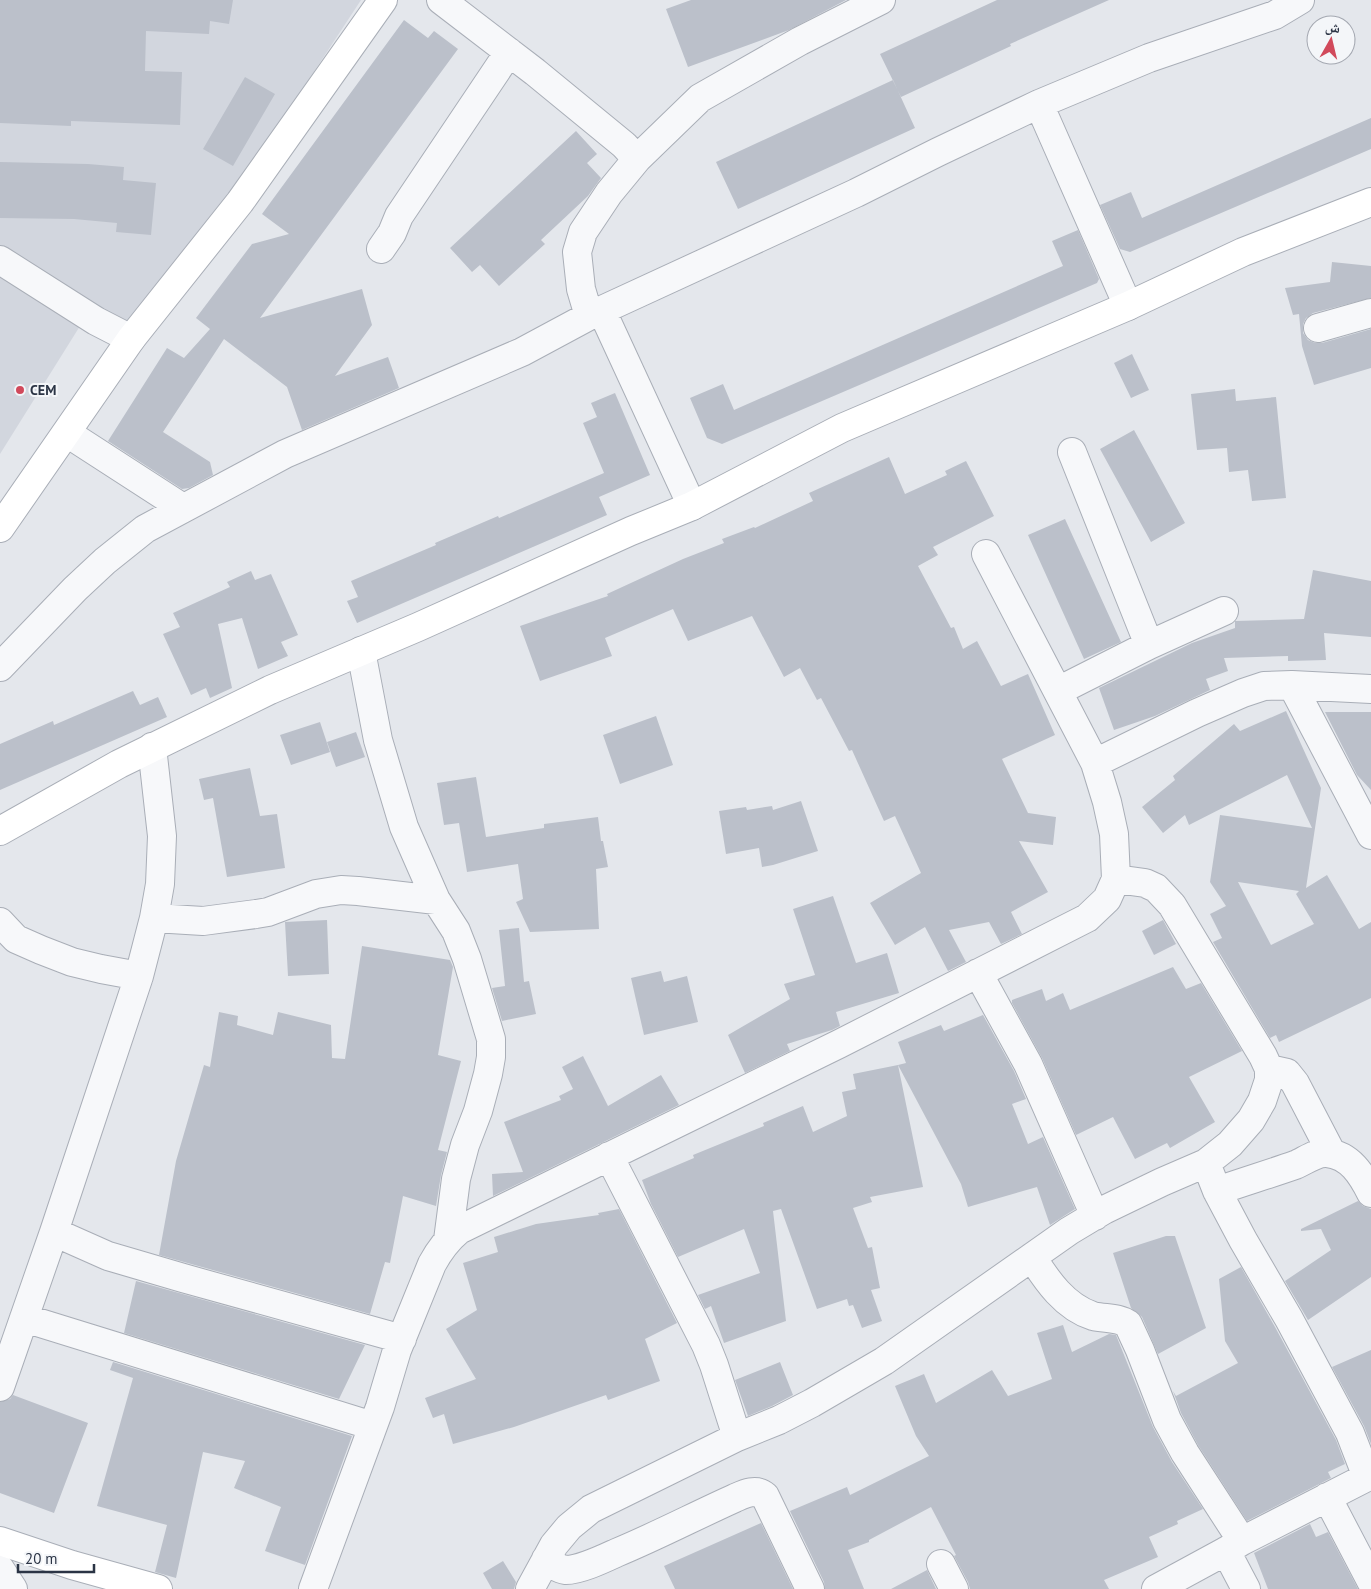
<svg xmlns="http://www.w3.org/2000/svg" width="1371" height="1589" font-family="'PT Sans','Noto Naskh Arabic',sans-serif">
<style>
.built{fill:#d2d6de}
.building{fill:#bbc0ca;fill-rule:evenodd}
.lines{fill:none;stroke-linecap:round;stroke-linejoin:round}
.street-casing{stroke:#a9aeb7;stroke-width:30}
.secondary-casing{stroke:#a9aeb7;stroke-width:30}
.street{stroke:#f7f8fa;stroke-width:28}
.secondary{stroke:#fff;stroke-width:28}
.poi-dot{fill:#d1495b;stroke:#f4f6f9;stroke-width:2}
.labels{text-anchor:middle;stroke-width:4;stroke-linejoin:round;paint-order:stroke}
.poi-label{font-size:14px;font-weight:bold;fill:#2b3445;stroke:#f4f6f9;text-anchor:start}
</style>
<rect width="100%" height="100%" fill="#e4e7ec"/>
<!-- built -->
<path class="built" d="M 0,0 L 361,0 L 153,317 L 116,322 L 0,252 Z
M 0,276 L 80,326 L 0,454 Z"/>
<!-- building -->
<path class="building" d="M 0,0 L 233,0 L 229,24 L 210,21 L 209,34 L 146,31 L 145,71 L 182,72 L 180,125 L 71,121 L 71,126 L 0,123 Z
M 691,0 L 846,0 L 789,30 L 688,67 L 666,9 Z
M 997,0 L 1109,0 L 1010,44 L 1011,46 L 901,97 L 880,54 Z
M 404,20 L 428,38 L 434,31 L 458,49 L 260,318 L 362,289 L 372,325 L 335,376 L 388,357 L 399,388 L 302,430 L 287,387 L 224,339 L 163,432 L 210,462 L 213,475 L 189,488 L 182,489 L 108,441 L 167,348 L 184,358 L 210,329 L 196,318 L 252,244 L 289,234 L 262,214 Z
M 245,77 L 275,94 L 233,166 L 203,149 Z
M 893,80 L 915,128 L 738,209 L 716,162 Z
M 1371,118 L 1371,149 L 1130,252 L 1120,249 L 1100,205 L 1131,192 L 1142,218 Z
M 576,131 L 597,154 L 587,163 L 601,178 L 588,196 L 541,240 L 545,244 L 499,286 L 480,265 L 472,272 L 450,248 Z
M 0,162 L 88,164 L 124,167 L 123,180 L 156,183 L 151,235 L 116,232 L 117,223 L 74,219 L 0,218 Z
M 1078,230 L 1099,279 L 1097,283 L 722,444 L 707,438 L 690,398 L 723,384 L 734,410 L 1063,266 L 1052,241 Z
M 1332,262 L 1371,266 L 1371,298 L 1313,313 L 1306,318 L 1303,324 L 1303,333 L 1308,340 L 1315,343 L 1322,343 L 1371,329 L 1371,368 L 1314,385 L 1302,346 L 1299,314 L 1293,315 L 1285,288 L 1330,282 Z
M 1132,354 L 1149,390 L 1131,398 L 1114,363 Z
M 1235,389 L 1236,401 L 1276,397 L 1286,498 L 1252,501 L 1248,470 L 1229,472 L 1227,448 L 1197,450 L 1191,394 Z
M 615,393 L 650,475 L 599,497 L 607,515 L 357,623 L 347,601 L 358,597 L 351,581 L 436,545 L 435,543 L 498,516 L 499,518 L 604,473 L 583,423 L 597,417 L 591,403 Z
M 1134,430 L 1185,523 L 1151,542 L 1100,449 Z
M 889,457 L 905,494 L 947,475 L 945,471 L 966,461 L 994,516 L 933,547 L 938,555 L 918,566 L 951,628 L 954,627 L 963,649 L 977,641 L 1001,686 L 1028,674 L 1055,735 L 1002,759 L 1028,813 L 1056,817 L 1053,845 L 1019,841 L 1048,892 L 1011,912 L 1022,934 L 1001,944 L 989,922 L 949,930 L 966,962 L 948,971 L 925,927 L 895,945 L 870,903 L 921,873 L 895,816 L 884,821 L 852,750 L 849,751 L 821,698 L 817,700 L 800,668 L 784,677 L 752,616 L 688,641 L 673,609 L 605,638 L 612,656 L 540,681 L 520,626 L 608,596 L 607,594 L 683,559 L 724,543 L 722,539 L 754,527 L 755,528 L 813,501 L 809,493 Z
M 1065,519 L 1121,642 L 1084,659 L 1028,535 Z
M 1313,570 L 1371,581 L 1371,637 L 1324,633 L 1326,660 L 1288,661 L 1288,656 L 1224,658 L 1228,671 L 1206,679 L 1210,690 L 1155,716 L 1114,730 L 1099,688 L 1192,643 L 1235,628 L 1235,621 L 1304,619 Z
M 251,571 L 255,580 L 271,574 L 298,635 L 281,642 L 288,656 L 258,669 L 242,618 L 218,624 L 232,688 L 210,698 L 206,688 L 191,695 L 163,634 L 180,627 L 173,613 L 230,587 L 227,582 Z
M 133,691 L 140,705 L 158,697 L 167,717 L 0,790 L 0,744 L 53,721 L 54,725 Z
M 1286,711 L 1321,788 L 1306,888 L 1327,875 L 1359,929 L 1371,922 L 1371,998 L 1279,1042 L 1276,1035 L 1270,1038 L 1213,942 L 1222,938 L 1210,914 L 1226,906 L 1210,882 L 1220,815 L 1312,828 L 1287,775 L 1189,825 L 1185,815 L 1163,833 L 1142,807 L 1175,780 L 1173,776 L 1234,724 L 1240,731 ZM 1238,882 L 1299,891 L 1296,894 L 1314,924 L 1271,945 Z
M 1325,712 L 1371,712 L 1371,790 L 1357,775 Z
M 656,716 L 673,765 L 620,784 L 603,735 Z
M 320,722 L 330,752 L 291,765 L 280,735 Z
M 356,732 L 365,757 L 336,767 L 327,742 Z
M 250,768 L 260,816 L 277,814 L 285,868 L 227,877 L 213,798 L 204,800 L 199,779 Z
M 476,777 L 486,837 L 544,828 L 544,824 L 598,817 L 601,841 L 603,841 L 608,867 L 596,869 L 599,929 L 530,932 L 516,902 L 523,899 L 518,864 L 467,872 L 459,823 L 444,825 L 437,783 Z
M 801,801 L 818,851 L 773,865 L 762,867 L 759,848 L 726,854 L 719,811 L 746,807 L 747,810 L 772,806 L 773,810 Z
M 833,896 L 856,963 L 887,953 L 899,993 L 836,1012 L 840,1026 L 832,1030 L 787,1044 L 790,1051 L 745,1073 L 728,1035 L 790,999 L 784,984 L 815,975 L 793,909 Z
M 327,920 L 329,974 L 288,976 L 285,922 Z
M 1163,920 L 1176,944 L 1154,955 L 1142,931 Z
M 519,928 L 524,982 L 529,981 L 536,1014 L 502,1021 L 492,988 L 505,986 L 499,930 Z
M 362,946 L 450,960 L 453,967 L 438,1055 L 461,1061 L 438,1150 L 447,1152 L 441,1175 L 436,1206 L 403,1196 L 390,1263 L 385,1262 L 370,1314 L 159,1255 L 176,1161 L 204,1065 L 210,1067 L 219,1012 L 238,1016 L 237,1025 L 273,1035 L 278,1012 L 331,1025 L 332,1058 L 345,1059 Z
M 1173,967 L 1186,989 L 1201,983 L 1242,1051 L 1189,1077 L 1215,1122 L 1170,1148 L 1167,1143 L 1135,1159 L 1113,1117 L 1076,1135 L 1042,1058 L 1012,1003 L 1012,1000 L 1042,989 L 1046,1001 L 1063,993 L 1070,1010 Z
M 661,971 L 664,982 L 687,976 L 698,1022 L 644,1035 L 631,978 Z
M 983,1015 L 1014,1071 L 1026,1099 L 1012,1104 L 1028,1144 L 1043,1137 L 1075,1209 L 1050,1225 L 1037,1187 L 968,1207 L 961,1184 L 898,1065 L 906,1063 L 898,1042 L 941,1025 L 944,1031 Z
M 583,1056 L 608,1106 L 661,1075 L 679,1105 L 526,1180 L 525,1177 L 526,1180 L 493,1196 L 492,1174 L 523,1172 L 504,1122 L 561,1100 L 559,1096 L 573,1089 L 562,1067 Z
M 898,1065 L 923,1187 L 870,1197 L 872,1202 L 853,1208 L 868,1248 L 872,1247 L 880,1288 L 871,1290 L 882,1321 L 862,1328 L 853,1305 L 849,1306 L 847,1299 L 817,1309 L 781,1209 L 773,1211 L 786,1321 L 724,1343 L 711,1306 L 705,1309 L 698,1295 L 760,1273 L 744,1229 L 678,1257 L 651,1204 L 642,1180 L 694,1158 L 693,1155 L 764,1126 L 763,1123 L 803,1106 L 813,1132 L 847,1116 L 842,1092 L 856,1089 L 853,1074 Z
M 1358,1201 L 1363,1206 L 1371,1209 L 1371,1277 L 1308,1320 L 1285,1281 L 1331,1250 L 1321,1229 L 1301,1231 L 1301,1229 Z
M 619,1209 L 677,1323 L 645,1339 L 660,1381 L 608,1400 L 606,1395 L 514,1427 L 453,1444 L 444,1414 L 433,1418 L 425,1398 L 476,1379 L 446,1329 L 477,1310 L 463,1263 L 498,1252 L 494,1237 L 536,1224 L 599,1215 L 598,1213 Z
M 1166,1236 L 1175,1236 L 1206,1328 L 1158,1354 L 1142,1317 L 1131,1308 L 1113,1253 Z
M 1241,1267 L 1275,1327 L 1336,1440 L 1345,1464 L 1328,1472 L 1331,1478 L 1247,1521 L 1198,1445 L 1181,1413 L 1173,1391 L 1176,1396 L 1238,1363 L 1225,1341 L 1219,1279 Z
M 136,1281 L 179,1293 L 365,1345 L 339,1399 L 124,1333 Z
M 1063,1325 L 1072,1352 L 1109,1334 L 1116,1335 L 1153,1427 L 1172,1462 L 1203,1509 L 1177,1521 L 1178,1524 L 1149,1537 L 1158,1557 L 1104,1580 L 1109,1589 L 970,1589 L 968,1582 L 954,1556 L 956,1555 L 931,1507 L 869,1540 L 869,1542 L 848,1550 L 864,1589 L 825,1589 L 824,1582 L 790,1511 L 847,1487 L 850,1495 L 929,1456 L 916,1436 L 895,1386 L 924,1374 L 936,1403 L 992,1370 L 1008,1396 L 1052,1379 L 1037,1333 Z
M 1371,1350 L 1371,1444 L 1364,1426 L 1332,1367 Z
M 113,1362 L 352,1436 L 305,1565 L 265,1551 L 281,1507 L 234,1488 L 245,1461 L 203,1452 L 176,1578 L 155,1572 L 167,1525 L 97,1506 L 133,1378 L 110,1370 Z
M 780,1362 L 793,1395 L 772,1406 L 748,1416 L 735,1380 Z
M 13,1395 L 88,1423 L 54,1513 L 0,1493 L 0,1402 L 10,1399 Z
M 761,1523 L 793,1589 L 675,1589 L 664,1566 Z
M 1310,1524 L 1316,1537 L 1328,1532 L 1358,1589 L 1268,1589 L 1254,1553 Z
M 503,1561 L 516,1582 L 514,1589 L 492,1589 L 483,1573 Z
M 927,1570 L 936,1589 L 891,1589 Z"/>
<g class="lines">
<defs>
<path id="street" d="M 441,0 L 535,72 L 624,145 L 637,159
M 1039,104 L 1128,306
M 381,249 L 392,233 L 399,216 L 509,52
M 0,260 L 96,321 L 131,339
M 602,311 L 692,506
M 589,316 L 581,289 L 577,252 L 583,232 L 609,193 L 637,159 L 700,98 L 800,41 L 881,0
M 1318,328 L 1371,313
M 67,433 L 183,508
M 1072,452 L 1149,645
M 361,651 L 378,740 L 404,827 L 436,900 L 456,931 L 467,959 L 491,1039 L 491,1057 L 488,1074 L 478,1111 L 465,1145 L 456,1179 L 448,1240
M 0,667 L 75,589 L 105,561 L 145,529 L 285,454 L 522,352 L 589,316 L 856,193 L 938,152 L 1039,104 L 1149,58 L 1275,15 L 1300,0
M 1292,685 L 1371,835
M 1058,691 L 1149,645 L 1224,611
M 1095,763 L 1197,713 L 1243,693 L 1264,686 L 1292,685 L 1371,689
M 154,918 L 203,921 L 256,914 L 268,912 L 316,894 L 341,890 L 358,891 L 436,900
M 0,922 L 16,939 L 41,950 L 72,962 L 101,969 L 139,976
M 978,973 L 1028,1064 L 1095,1216
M 1269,1069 L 1287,1073 L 1295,1083 L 1332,1154
M 609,1156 L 706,1345 L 714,1365 L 737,1437
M 1206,1163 L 1217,1191 L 1243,1240 L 1289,1319 L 1350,1433 L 1367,1477
M 1217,1191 C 1243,1182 1269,1174 1295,1165 C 1305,1161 1316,1152 1327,1153 C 1350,1155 1362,1175 1371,1193
M 54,1232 L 108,1256 L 183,1278 L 402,1339
M 1032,1257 C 1047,1281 1065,1307 1093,1316 C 1105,1319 1118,1317 1128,1324 L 1140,1350 L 1167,1420 L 1185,1453 L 1242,1541
M 24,1318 L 373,1426
M 0,1387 L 54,1232 L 139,976 L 154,918 L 160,884 L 162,836 L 152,747
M 1327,1497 L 1371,1581
M 1226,1551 L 1246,1589
M 546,1559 C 552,1564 558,1569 566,1570 C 580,1570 603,1559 616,1553 C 657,1536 695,1516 735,1498 C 744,1494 756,1488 765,1496 L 810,1589
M 941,1564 L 954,1589
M 0,1569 L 13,1589
M 313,1589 L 380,1407 L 397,1350 L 432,1264 C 439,1251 447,1240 459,1230 L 839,1044 L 1087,918 L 1107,899 L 1116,879 L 1114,834 L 1107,802 L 1095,763 L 986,554
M 530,1589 L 554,1545 L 569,1527 L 591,1509 L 737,1437 L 779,1420 L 812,1403 L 884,1361 L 1069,1231 L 1104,1210 L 1162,1182 L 1206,1163 L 1230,1144 L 1251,1120 L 1262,1101 L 1269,1080 L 1269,1069 L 1263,1056 L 1172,905 L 1156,888 L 1145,883 L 1116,879
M 1156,1589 L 1226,1551 L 1242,1541 L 1371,1475"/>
<path id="secondary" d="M 0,528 L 131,339 L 240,202 L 383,0
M 0,831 L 119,764 L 270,690 L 418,627 L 631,531 L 692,506 L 842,428 L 1128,306 L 1243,252 L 1371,202
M 0,1541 L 72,1565 L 158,1589"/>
</defs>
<!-- street casing -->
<use href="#street" class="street-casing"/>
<!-- secondary casing -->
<use href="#secondary" class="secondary-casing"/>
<!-- street -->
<use href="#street" class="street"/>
<!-- secondary -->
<use href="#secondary" class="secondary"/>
</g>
<!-- markers -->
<circle class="poi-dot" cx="20" cy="390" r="5"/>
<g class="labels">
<!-- poi labels -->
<g class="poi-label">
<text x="30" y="395">CEM</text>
</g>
</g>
<!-- north arrow -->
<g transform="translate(1331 40) rotate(8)"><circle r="24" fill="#f4f6f9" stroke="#a4a8b1"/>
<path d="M0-4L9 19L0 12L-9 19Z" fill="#d1495b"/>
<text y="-8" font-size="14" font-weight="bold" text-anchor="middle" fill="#2b3445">ش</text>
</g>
<!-- scale -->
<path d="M18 1564v8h76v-8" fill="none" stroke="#2b3445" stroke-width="2.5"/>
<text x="25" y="1564" font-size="15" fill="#2b3445" stroke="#f4f6f9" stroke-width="4" paint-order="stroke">20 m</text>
</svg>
